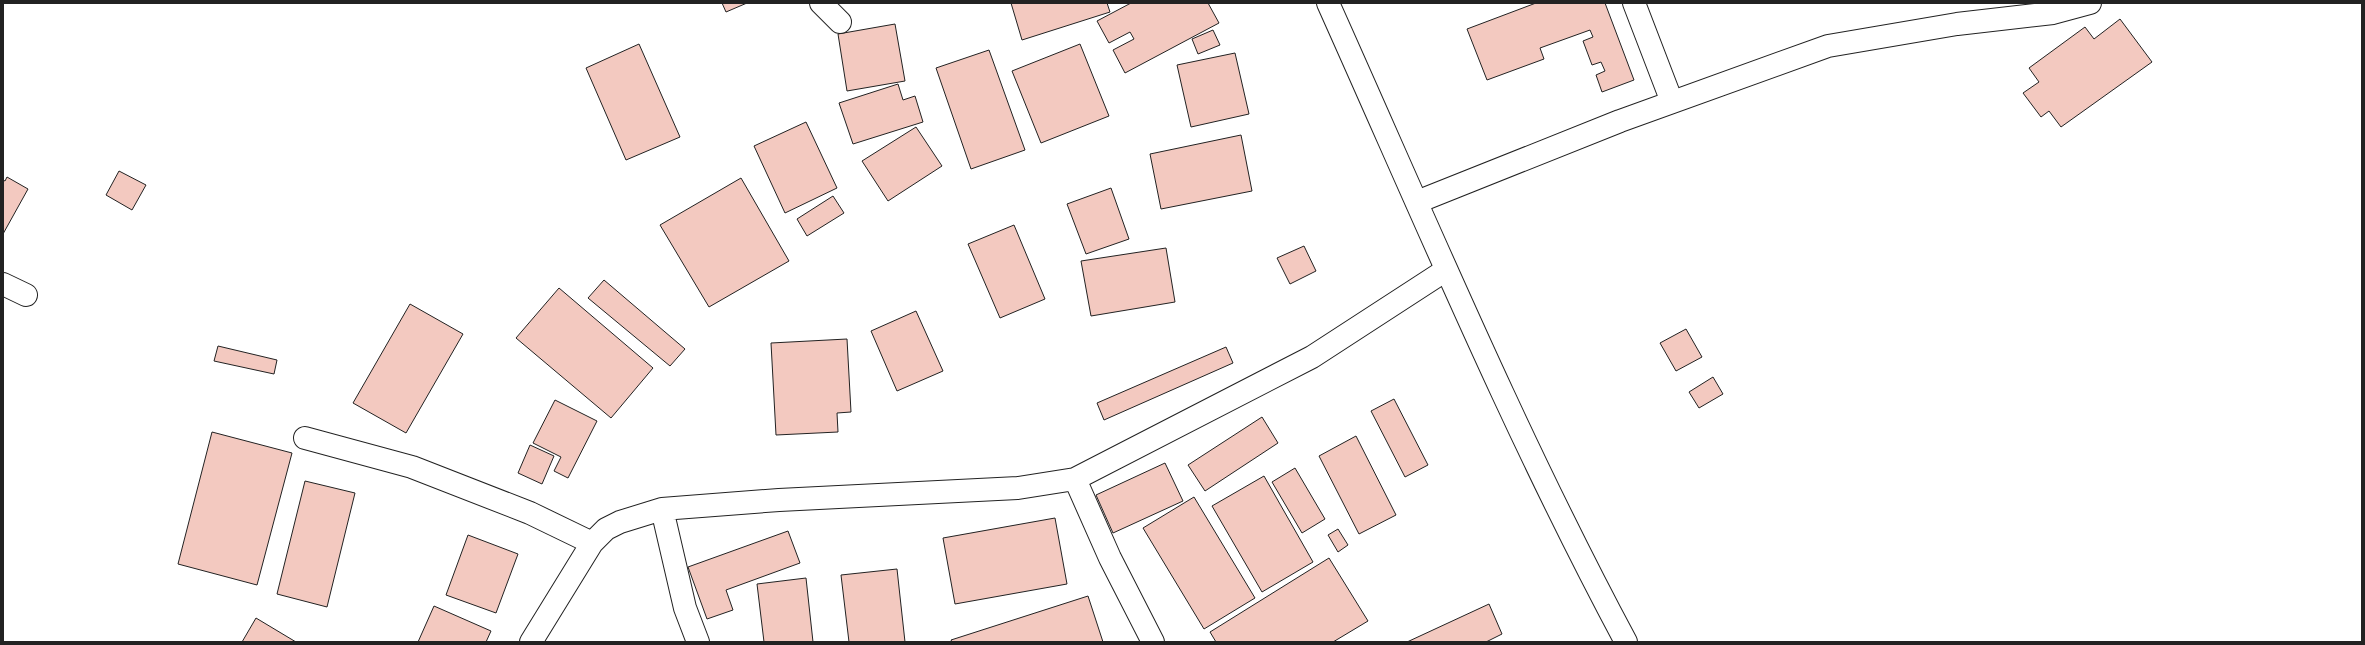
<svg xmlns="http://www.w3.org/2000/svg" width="2365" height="645" font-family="'Fira Sans',sans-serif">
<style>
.building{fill:#f3c9c0;stroke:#222}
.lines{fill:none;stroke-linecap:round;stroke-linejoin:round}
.minor-casing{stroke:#222;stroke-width:24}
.major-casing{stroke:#222;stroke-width:24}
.minor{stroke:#fff;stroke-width:22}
.major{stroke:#fff;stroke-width:22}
</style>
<rect width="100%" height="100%" fill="#fff"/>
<!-- building -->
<path class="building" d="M 722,3 L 747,3 L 726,12 Z
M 1011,3 L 1107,3 L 1110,12 L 1022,40 Z
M 1131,3 L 1208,3 L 1219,23 L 1125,73 L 1113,50 L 1134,39 L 1130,32 L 1109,43 L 1097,21 Z
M 1536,3 L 1605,3 L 1634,80 L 1602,92 L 1596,75 L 1605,71 L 1601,62 L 1592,65 L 1583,41 L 1593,37 L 1590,30 L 1540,48 L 1544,59 L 1487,80 L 1467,29 Z
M 2120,19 L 2152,62 L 2061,127 L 2049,111 L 2041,117 L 2023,93 L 2039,82 L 2029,68 L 2085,27 L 2094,39 Z
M 895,24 L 905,81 L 847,91 L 838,34 Z
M 1213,30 L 1220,45 L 1198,54 L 1192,39 Z
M 639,44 L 680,137 L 626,160 L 586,68 Z
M 1080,44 L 1109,116 L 1041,143 L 1012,71 Z
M 989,50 L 1025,150 L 971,169 L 936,68 Z
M 1235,53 L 1249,114 L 1191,127 L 1177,65 Z
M 898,84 L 903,100 L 915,96 L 923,122 L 853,144 L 839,103 Z
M 806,122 L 837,188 L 785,213 L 754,146 Z
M 916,127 L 942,166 L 888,201 L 862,161 Z
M 1241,135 L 1252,191 L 1161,209 L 1150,154 Z
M 119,171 L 146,185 L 132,210 L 106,195 Z
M 7,177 L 28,189 L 3,234 L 3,180 L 5,181 Z
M 741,178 L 789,261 L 709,307 L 660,225 Z
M 1111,188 L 1129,239 L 1086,254 L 1067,204 Z
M 833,196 L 844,213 L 807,236 L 797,219 Z
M 1014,225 L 1045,299 L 1000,318 L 968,244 Z
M 1304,246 L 1316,271 L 1290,284 L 1277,258 Z
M 1166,248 L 1175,302 L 1091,316 L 1081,261 Z
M 604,280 L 685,349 L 670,366 L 588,298 Z
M 559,288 L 653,368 L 611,418 L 516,338 Z
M 410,304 L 463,334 L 406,433 L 353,403 Z
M 916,311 L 943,371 L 897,391 L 871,331 Z
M 1686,329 L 1702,357 L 1676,371 L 1660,343 Z
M 847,339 L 851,412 L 837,413 L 838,432 L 776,435 L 771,343 Z
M 218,346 L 277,360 L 274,374 L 214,361 Z
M 1226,347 L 1233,363 L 1104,420 L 1097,403 Z
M 1713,377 L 1723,394 L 1699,408 L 1689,392 Z
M 1394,399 L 1428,465 L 1405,477 L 1371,411 Z
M 555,400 L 597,421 L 568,478 L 554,471 L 561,457 L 533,443 Z
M 1262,417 L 1278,443 L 1205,491 L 1188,465 Z
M 212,432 L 292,453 L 257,585 L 178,564 Z
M 1356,436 L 1396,515 L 1359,534 L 1319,456 Z
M 530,445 L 554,456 L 542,484 L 518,473 Z
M 1165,463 L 1183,501 L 1113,533 L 1096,495 Z
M 1295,468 L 1325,519 L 1302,533 L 1272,482 Z
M 1264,476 L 1313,562 L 1262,592 L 1212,506 Z
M 305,481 L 355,493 L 327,607 L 277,594 Z
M 1194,497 L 1255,598 L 1204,629 L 1143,528 Z
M 1055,518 L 1067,584 L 955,604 L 943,538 Z
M 1338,529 L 1348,545 L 1338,552 L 1328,535 Z
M 788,531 L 800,563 L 726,590 L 733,610 L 707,619 L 688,567 Z
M 468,535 L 518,554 L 496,613 L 446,595 Z
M 1329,558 L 1368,621 L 1333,642 L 1216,642 L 1210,632 Z
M 897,569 L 905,642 L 849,642 L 841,575 Z
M 806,578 L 813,642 L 764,642 L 757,584 Z
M 1088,596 L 1103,642 L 952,642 L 951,640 Z
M 1489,604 L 1502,634 L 1486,642 L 1407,642 Z
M 434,606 L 491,631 L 486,642 L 418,642 Z
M 256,618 L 296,642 L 242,642 Z"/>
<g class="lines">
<defs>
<path id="minor" d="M 821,3 L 840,22
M 1634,3 L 1672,102
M 1417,202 L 1620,121 L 1828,46 L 1957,24 L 2053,13 L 2090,3
M 3,284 L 26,295
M 305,438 L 412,467 L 530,513 L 592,543
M 1075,479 L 1110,558 L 1153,642
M 662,509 L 685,608 L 698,642
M 531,642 L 592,543 L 606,529 L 620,522 L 662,509 L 779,500 L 1018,488 L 1075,479 L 1312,357 L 1446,270"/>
<path id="major" d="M 1328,3 C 1424,217 1515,435 1626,642"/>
</defs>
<!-- minor casing -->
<use href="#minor" class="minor-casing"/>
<!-- major casing -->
<use href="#major" class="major-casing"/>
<!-- minor -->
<use href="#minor" class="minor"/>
<!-- major -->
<use href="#major" class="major"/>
</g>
<!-- border -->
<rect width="2365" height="645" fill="none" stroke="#222222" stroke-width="8"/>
</svg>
